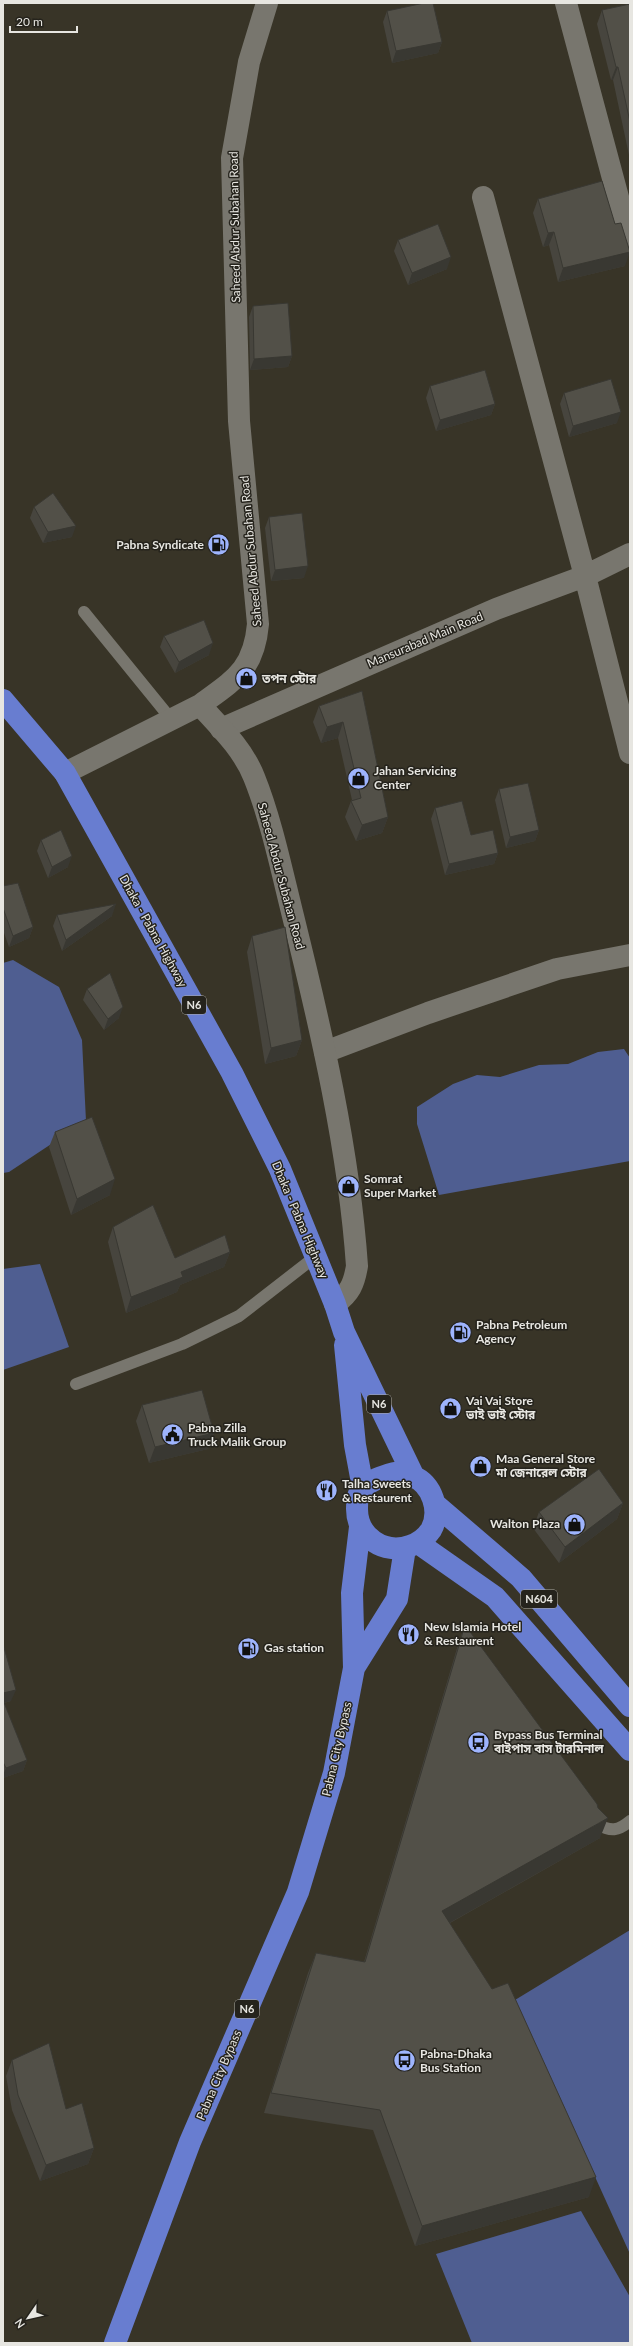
<svg xmlns="http://www.w3.org/2000/svg" width="633" height="2346" font-family="Lato,'Noto Sans Bengali',sans-serif">
<style>
.built{fill:#383427}
.water{fill:#4f5e91}
.lines{fill:none;stroke-linecap:round;stroke-linejoin:round}
.lane{stroke:#78766e;stroke-width:12}
.street{stroke:#78766e;stroke-width:22}
.secondary{stroke:#78766e;stroke-width:22}
.highway{stroke:#687dd0;stroke-width:22}
.wall{fill:#47453e}
.shaded-wall{fill:#393832}
.building{fill:#525048;stroke:#393832}
.labels{text-anchor:middle;stroke-width:3;stroke-linejoin:round;paint-order:stroke}
.shield{fill:#25231c;stroke:#adaca6;stroke-width:1}
.shield-label{font-size:11px;font-weight:bold;fill:#e7e6e1}
.street-label{font-size:12px;fill:#e7e6e1;stroke:#25231c}
.poi-label{font-size:12px;font-weight:bold;fill:#e7e6e1;stroke:#25231c;text-anchor:start}
</style>
<rect width="100%" height="100%" fill="#2f2d26"/>
<!-- built -->
<path class="built" d="M 3,3 L 630,3 L 630,2343 L 3,2343 Z"/>
<!-- water -->
<path class="water" d="M 13,960 L 59,987 L 82,1040 L 86,1121 L 9,1172 L 3,1173 L 3,963 Z
M 624,1049 L 630,1058 L 630,1161 L 439,1195 L 417,1124 L 417,1107 L 453,1084 L 477,1075 L 500,1077 L 539,1065 L 568,1064 L 598,1052 Z
M 40,1264 L 69,1347 L 3,1370 L 3,1269 Z
M 630,1930 L 630,2254 L 515,2000 Z
M 581,2211 L 630,2297 L 630,2343 L 472,2343 L 436,2254 Z"/>
<g class="lines">
<!-- lane -->
<path class="lane" d="M 84,612 L 171,719
M 76,1384 L 182,1344 L 239,1316 L 315,1257
M 597,1824 C 611,1832 618,1831 630,1821"/>
<!-- street -->
<path class="street" d="M 566,3 L 630,242
M 483,197 L 585,576 L 630,753
M 221,729 L 496,609 L 585,576 L 630,554
M 325,1052 L 428,1013 L 557,969 L 630,955"/>
<!-- secondary -->
<path class="secondary" d="M 267,3 L 249,62 L 232,158 L 239,421 L 258,624 C 254,670 234,680 200,705 C 219,726 243,749 254,777 C 271,819 282,872 293,916 C 321,1029 349,1150 357,1266 C 354,1284 350,1293 335,1304
M 65,773 L 200,705"/>
<!-- highway -->
<path class="highway" d="M 3,700 L 65,773 L 232,1073 L 280,1169 L 335,1304 L 344,1332 L 414,1477
M 345,1345 L 355,1445 L 363,1488
M 394,1473 C 400,1474 407,1474 412,1476 C 433,1484 441,1512 431,1530 C 425,1539 419,1543 410,1546 C 384,1555 357,1537 357,1509 C 357,1503 357,1494 362,1489 C 370,1480 383,1476 394,1473 Z
M 436,1505 L 521,1578 L 630,1706
M 418,1543 L 495,1597 L 630,1750
M 354,1668 L 397,1599 L 405,1548
M 115,2343 L 190,2142 L 298,1892 L 334,1773 L 354,1668 L 352,1593 L 360,1527"/>
</g>
<!-- wall -->
<path class="wall" d="M 630,4 L 630,154 L 629,155 L 613,80 L 611,80 L 597,24 L 602,10 Z
M 387,11 L 442,42 L 438,53 L 392,63 L 383,22 Z
M 538,199 L 625,266 L 558,282 L 549,245 L 543,247 L 533,213 Z
M 398,240 L 447,269 L 408,285 L 394,251 Z
M 253,306 L 292,356 L 288,367 L 250,370 L 249,317 Z
M 430,386 L 495,404 L 491,415 L 436,431 L 426,398 Z
M 564,393 L 617,423 L 569,437 L 560,404 Z
M 34,507 L 72,537 L 43,543 L 30,518 Z
M 269,517 L 304,578 L 271,581 L 265,528 Z
M 164,636 L 209,655 L 175,673 L 160,647 Z
M 362,691 L 388,817 L 382,833 L 356,841 L 345,817 L 351,801 L 352,800 L 338,738 L 321,743 L 313,722 L 319,706 Z
M 499,789 L 539,830 L 535,841 L 506,848 L 495,800 Z
M 435,808 L 471,835 L 498,853 L 494,864 L 445,875 L 431,819 Z
M 41,840 L 68,867 L 48,878 L 37,851 Z
M 3,886 L 33,927 L 29,938 L 9,947 L 3,930 Z
M 57,915 L 112,916 L 62,951 L 53,926 Z
M 252,936 L 302,1040 L 296,1056 L 265,1064 L 247,952 Z
M 87,989 L 119,1018 L 104,1030 L 83,1000 Z
M 55,1132 L 110,1195 L 71,1215 L 49,1147 Z
M 113,1227 L 175,1258 L 230,1252 L 224,1267 L 180,1285 L 177,1292 L 126,1313 L 108,1242 Z
M 142,1405 L 214,1433 L 208,1449 L 149,1463 L 136,1421 Z
M 623,1503 L 617,1519 L 559,1563 L 533,1528 L 539,1512 Z
M 465,1625 L 600,1838 L 450,1923 L 589,2197 L 415,2246 L 373,2130 L 264,2113 L 308,1973 L 316,1953 L 364,1962 L 458,1645 Z
M 3,1644 L 11,1701 L 4,1703 L 27,1760 L 23,1771 L 3,1778 Z
M 12,2060 L 66,2109 L 94,2148 L 88,2164 L 40,2181 L 12,2110 L 6,2076 Z"/>
<!-- shaded-wall -->
<path class="shaded-wall" d="M 442,42 L 438,53 L 392,63 L 396,51 Z
M 616,67 L 618,67 L 613,80 L 611,80 Z
M 554,232 L 549,245 L 543,247 L 548,233 Z
M 630,252 L 625,266 L 558,282 L 563,268 Z
M 451,257 L 447,269 L 408,285 L 412,273 Z
M 292,356 L 288,367 L 250,370 L 254,359 Z
M 495,404 L 491,415 L 436,431 L 440,420 Z
M 621,412 L 617,423 L 569,437 L 573,426 Z
M 76,526 L 72,537 L 43,543 L 48,532 Z
M 308,566 L 304,578 L 271,581 L 275,570 Z
M 213,643 L 209,655 L 175,673 L 179,662 Z
M 343,722 L 338,738 L 321,743 L 327,727 Z
M 388,817 L 382,833 L 356,841 L 362,825 Z
M 539,830 L 535,841 L 506,848 L 510,837 Z
M 498,853 L 494,864 L 445,875 L 449,864 Z
M 72,856 L 68,867 L 48,878 L 52,867 Z
M 116,904 L 112,916 L 62,951 L 66,940 Z
M 33,927 L 29,938 L 9,947 L 13,936 Z
M 123,1007 L 119,1018 L 104,1030 L 108,1019 Z
M 302,1040 L 296,1056 L 265,1064 L 271,1048 Z
M 115,1179 L 110,1195 L 71,1215 L 77,1199 Z
M 230,1252 L 224,1267 L 180,1285 L 177,1292 L 126,1313 L 131,1297 L 181,1272 Z
M 214,1433 L 208,1449 L 149,1463 L 155,1447 Z
M 623,1503 L 617,1519 L 559,1563 L 565,1547 Z
M 16,1690 L 11,1701 L 3,1703 L 3,1693 Z
M 27,1760 L 23,1771 L 3,1778 L 3,1775 L 6,1768 Z
M 608,1818 L 600,1838 L 435,1931 L 442,1911 Z
M 94,2148 L 88,2164 L 40,2181 L 46,2165 Z
M 596,2177 L 589,2197 L 415,2246 L 422,2226 Z"/>
<!-- building -->
<path class="building" d="M 424,3 L 433,3 L 442,42 L 396,51 L 387,11 Z
M 630,4 L 630,122 L 618,67 L 616,67 L 602,10 Z
M 602,181 L 615,224 L 621,223 L 630,252 L 563,268 L 554,232 L 548,233 L 538,199 Z
M 438,224 L 451,257 L 412,273 L 398,240 Z
M 288,303 L 292,356 L 254,359 L 253,306 Z
M 485,370 L 495,404 L 440,420 L 430,386 Z
M 611,379 L 621,412 L 573,426 L 564,393 Z
M 53,493 L 76,526 L 48,532 L 34,507 Z
M 302,513 L 308,566 L 275,570 L 269,517 Z
M 204,620 L 213,643 L 179,662 L 164,636 Z
M 362,691 L 388,817 L 362,825 L 351,801 L 361,798 L 343,722 L 327,727 L 319,706 Z
M 528,783 L 539,830 L 510,837 L 499,789 Z
M 462,801 L 471,835 L 493,830 L 498,853 L 449,864 L 435,808 Z
M 61,830 L 72,856 L 52,867 L 41,840 Z
M 18,883 L 33,927 L 13,936 L 3,908 L 3,886 Z
M 116,904 L 66,940 L 57,915 Z
M 285,927 L 302,1040 L 271,1048 L 252,936 Z
M 110,973 L 123,1007 L 108,1019 L 87,989 Z
M 92,1117 L 115,1179 L 77,1199 L 55,1132 Z
M 153,1205 L 175,1258 L 225,1235 L 230,1252 L 181,1272 L 183,1277 L 131,1297 L 113,1227 Z
M 202,1390 L 214,1433 L 155,1447 L 142,1405 Z
M 599,1469 L 623,1503 L 565,1547 L 539,1512 Z
M 465,1625 L 597,1804 L 598,1808 L 608,1818 L 442,1911 L 492,1989 L 508,1983 L 596,2177 L 422,2226 L 380,2110 L 271,2093 L 316,1953 L 365,1962 Z
M 3,1644 L 16,1690 L 3,1693 Z
M 3,1700 L 27,1760 L 6,1768 L 3,1762 Z
M 49,2043 L 66,2109 L 82,2103 L 94,2148 L 46,2165 L 18,2095 L 12,2060 Z"/>
<!-- icons -->
<defs>
<symbol id="fuel-disc" viewBox="-11 -11 22 22"><circle r="9.5" fill="#9eb4fd" stroke="#25231c"/><path d="M-5.5-6h7V0h2V4h1.3V-2.5L3-4.5l.8-.8L6-3V5H2.5V1h-1V6h-7ZM-4.2-4.7v3.2H.2V-4.7Z" fill="#111"/></symbol>
<symbol id="shop-disc" viewBox="-11 -11 22 22"><circle r="9.5" fill="#9eb4fd" stroke="#25231c"/><path d="M-5-2.5h2.3a2.7 3.5 0 0 1 5.4 0H5L5.5 6h-11ZM-1.5-2.5h3a1.5 2.3 0 0 0-3 0Z" fill="#111"/></symbol>
<symbol id="civic-disc" viewBox="-11 -11 22 22"><circle r="9.5" fill="#9eb4fd" stroke="#25231c"/><path d="M-.6-6.5H3V-4.5H.6V-3L4-1V1h2V6H-6V1h2V-1L-.6-3ZM-1.2 2.5V6h2.4V2.5Z" fill="#111"/></symbol>
<symbol id="restaurant-disc" viewBox="-11 -11 22 22"><circle r="9.5" fill="#9eb4fd" stroke="#25231c"/><path d="M-5-6h1v4h1v-4h1v4h1v-4h1v5L-1.5 .5V6h-2V.5L-5-1ZM5-6V6H3V1.5H1.5Q1.5-4 5-6Z" fill="#111"/></symbol>
<symbol id="bus-disc" viewBox="-11 -11 22 22"><circle r="9.5" fill="#9eb4fd" stroke="#25231c"/><path d="M-5-6H5V4H4V6H2V4H-2V6H-4V4H-5ZM-3.5-4V0h7V-4ZM-3.5 1.2v1.5H-2V1.2ZM2 1.2v1.5H3.5V1.2Z" fill="#111"/></symbol>
</defs>
<g fill-rule="evenodd">
<use href="#fuel-disc" x="206" y="532" width="25" height="25"/>
<use href="#shop-disc" x="234" y="666" width="25" height="25"/>
<use href="#shop-disc" x="346" y="766" width="25" height="25"/>
<use href="#shop-disc" x="336" y="1174" width="25" height="25"/>
<use href="#fuel-disc" x="448" y="1320" width="25" height="25"/>
<use href="#shop-disc" x="438" y="1396" width="25" height="25"/>
<use href="#civic-disc" x="160" y="1422" width="25" height="25"/>
<use href="#shop-disc" x="468" y="1454" width="25" height="25"/>
<use href="#restaurant-disc" x="314" y="1478" width="25" height="25"/>
<use href="#shop-disc" x="562" y="1512" width="25" height="25"/>
<use href="#restaurant-disc" x="396" y="1622" width="25" height="25"/>
<use href="#fuel-disc" x="236" y="1636" width="25" height="25"/>
<use href="#bus-disc" x="466" y="1730" width="25" height="25"/>
<use href="#bus-disc" x="392" y="2048" width="25" height="25"/>
</g>
<g class="labels">
<!-- shield labels -->
<g class="shield">
<rect x="182" y="996" width="24" height="18" rx="3"/>
<rect x="367" y="1395" width="24" height="18" rx="3"/>
<rect x="521" y="1590" width="36" height="18" rx="3"/>
<rect x="235" y="2000" width="24" height="18" rx="3"/>
</g>
<g class="shield-label">
<text x="194" y="1009">N6</text>
<text x="379" y="1408">N6</text>
<text x="539" y="1603">N604</text>
<text x="247" y="2013">N6</text>
</g>
<!-- street labels -->
<g class="street-label">
<text transform="translate(235 227) rotate(-91)" y="4">Saheed Abdur Subahan Road</text>
<text transform="translate(251 551) rotate(-95)" y="4">Saheed Abdur Subahan Road</text>
<text transform="translate(425 640) rotate(-23)" y="4">Mansurabad Main Road</text>
<text transform="translate(281 876) rotate(75)" y="4">Saheed Abdur Subahan Road</text>
<text transform="translate(153 931) rotate(61)" y="4">Dhaka - Pabna Highway</text>
<text transform="translate(300 1220) rotate(67)" y="4">Dhaka - Pabna Highway</text>
<text transform="translate(337 1749) rotate(-77)" y="4">Pabna City Bypass</text>
<text transform="translate(219 2075) rotate(-67)" y="4">Pabna City Bypass</text>
</g>
<!-- poi labels -->
<g class="poi-label">
<text x="204" y="549" text-anchor="end">Pabna Syndicate</text>
<text x="262" y="683">তপন স্টোর</text>
<text x="374" y="775">Jahan Servicing<tspan x="374" dy="14">Center</tspan></text>
<text x="364" y="1183">Somrat<tspan x="364" dy="14">Super Market</tspan></text>
<text x="476" y="1329">Pabna Petroleum<tspan x="476" dy="14">Agency</tspan></text>
<text x="466" y="1405">Vai Vai Store<tspan x="466" dy="14">ভাই ভাই স্টোর</tspan></text>
<text x="188" y="1432">Pabna Zilla<tspan x="188" dy="14">Truck Malik Group</tspan></text>
<text x="496" y="1463">Maa General Store<tspan x="496" dy="14">মা জেনারেল স্টোর</tspan></text>
<text x="342" y="1488">Talha Sweets<tspan x="342" dy="14">&amp; Restaurent</tspan></text>
<text x="560" y="1528" text-anchor="end">Walton Plaza</text>
<text x="424" y="1631">New Islamia Hotel<tspan x="424" dy="14">&amp; Restaurent</tspan></text>
<text x="264" y="1652">Gas station</text>
<text x="494" y="1739">Bypass Bus Terminal<tspan x="494" dy="14">বাইপাস বাস টারমিনাল</tspan></text>
<text x="420" y="2058">Pabna-Dhaka<tspan x="420" dy="14">Bus Station</tspan></text>
</g>
</g>
<!-- border -->
<rect width="633" height="2346" fill="none" stroke="#e7e6e1" stroke-width="8"/>
<!-- north arrow -->
<g transform="translate(28 2318) rotate(236)" stroke="#25231c" stroke-width="3" paint-order="stroke">
<path d="M0-3L7 15L0 10L-7 15Z" fill="#e7e6e1"/>
<text y="-6" font-size="11" font-weight="bold" text-anchor="middle" fill="#e7e6e1">N</text>
</g>
<!-- scale -->
<path d="M10 26v6h67v-6" fill="none" stroke="#e7e6e1" stroke-width="2"/>
<text x="16" y="26" font-size="12" fill="#e7e6e1" stroke="#25231c" stroke-width="3" paint-order="stroke">20 m</text>
</svg>
